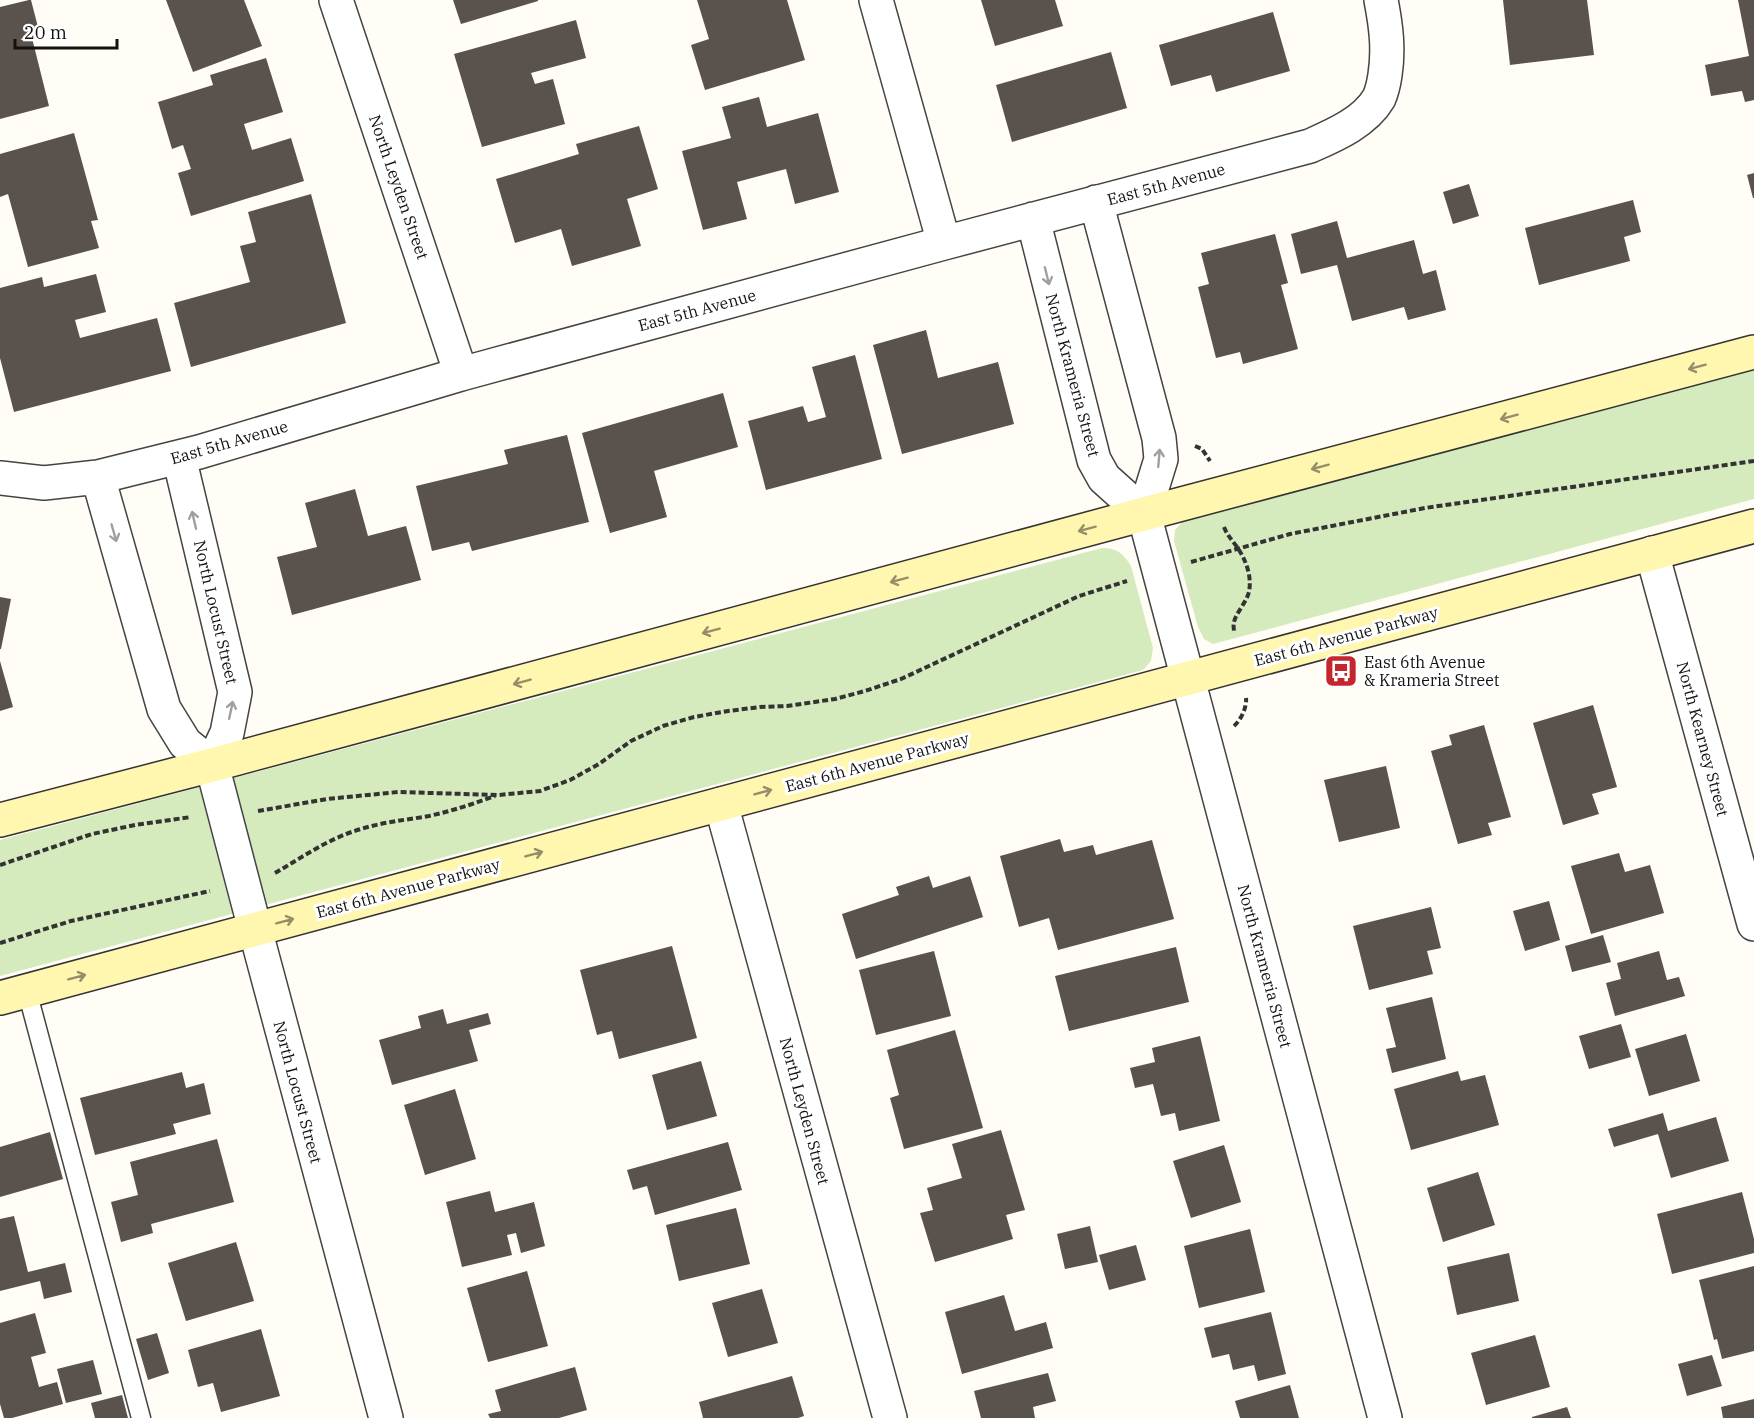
<svg xmlns="http://www.w3.org/2000/svg" width="1754" height="1418" font-family="'IBM Plex Serif',serif">
<style>
.green{fill:#d5ebbd}
.building{fill:#5a524d}
.lines{fill:none;stroke-linecap:round;stroke-linejoin:round}
.service-casing{stroke:#444;stroke-width:21}
.minor-casing{stroke:#444;stroke-width:36}
.tertiary-casing{stroke:#444;stroke-width:36}
.secondary-casing{stroke:#333;stroke-width:36}
.path{stroke:#333;stroke-width:4;stroke-dasharray:6 3;stroke-linecap:butt}
.service{stroke:#fff;stroke-width:18}
.minor{stroke:#fff;stroke-width:33}
.tertiary{stroke:#fff;stroke-width:33}
.secondary{stroke:#fff6b0;stroke-width:33}
.oneway{stroke:#a0a0a0}
.oneway2{stroke:#948f68}
.labels{text-anchor:middle;stroke-width:6;stroke-linejoin:round;paint-order:stroke}
.street-label{font-size:16px;fill:#111;stroke:#fff}
.poi-label{font-size:16px;fill:#111;stroke:#fff;text-anchor:start}
</style>
<rect width="100%" height="100%" fill="#fffdf5"/>
<!-- green -->
<path class="green" d="M 1754,366 L 1754,499 L 1213,644 L 1204,639 L 1198,627 L 1174,541 L 1175,530 L 1186,518 Z
M 1102,548 C 1117,548 1123,553 1131,566 L 1153,648 L 1151,661 L 1143,670 L 0,976 L 0,840 Z"/>
<!-- building -->
<path class="building" d="M 29,0 L 31,0 L 39,31 L 31,34 L 49,106 L 0,119 L 0,7 Z
M 166,0 L 244,0 L 262,46 L 193,72 Z
M 453,0 L 538,0 L 538,1 L 461,24 Z
M 697,0 L 787,0 L 805,60 L 705,90 L 691,45 L 709,39 Z
M 981,0 L 1055,0 L 1063,26 L 995,46 Z
M 1503,0 L 1587,0 L 1594,55 L 1510,65 Z
M 1738,0 L 1754,0 L 1754,100 L 1745,102 L 1742,91 L 1711,96 L 1705,65 L 1749,56 Z
M 1273,12 L 1290,71 L 1216,92 L 1211,75 L 1171,86 L 1159,45 Z
M 576,20 L 586,58 L 531,73 L 535,84 L 553,79 L 565,124 L 482,147 L 454,54 Z
M 1111,52 L 1127,108 L 1012,142 L 996,85 Z
M 266,58 L 283,112 L 244,124 L 252,150 L 291,138 L 304,181 L 191,216 L 178,173 L 191,169 L 183,145 L 172,149 L 158,102 L 213,85 L 210,75 Z
M 759,97 L 767,127 L 818,113 L 839,192 L 795,204 L 786,169 L 737,182 L 747,219 L 703,230 L 682,151 L 731,138 L 722,107 Z
M 639,126 L 658,189 L 627,199 L 641,246 L 572,266 L 561,229 L 515,243 L 496,179 L 579,154 L 576,144 Z
M 74,133 L 98,220 L 91,221 L 99,248 L 28,267 L 8,194 L 0,197 L 0,154 Z
M 1754,173 L 1754,198 L 1753,198 L 1747,175 Z
M 1469,184 L 1479,216 L 1453,224 L 1443,192 Z
M 311,194 L 346,323 L 191,367 L 174,303 L 250,282 L 240,246 L 256,242 L 248,212 Z
M 1633,200 L 1641,232 L 1624,237 L 1630,261 L 1539,285 L 1525,228 Z
M 1337,221 L 1347,258 L 1414,240 L 1423,274 L 1436,270 L 1446,310 L 1408,320 L 1404,307 L 1352,321 L 1337,265 L 1301,274 L 1291,234 Z
M 1275,234 L 1288,283 L 1281,285 L 1298,349 L 1243,364 L 1240,352 L 1216,358 L 1198,287 L 1209,284 L 1201,253 Z
M 96,274 L 106,312 L 75,320 L 80,338 L 157,318 L 171,371 L 14,412 L 0,358 L 0,288 L 42,277 L 44,287 Z
M 926,330 L 938,378 L 998,362 L 1014,424 L 902,454 L 873,345 Z
M 855,355 L 882,459 L 766,490 L 748,421 L 803,406 L 808,422 L 826,417 L 812,367 Z
M 723,393 L 738,447 L 654,471 L 667,517 L 610,533 L 582,433 Z
M 567,435 L 589,522 L 472,551 L 469,542 L 432,551 L 416,486 L 508,464 L 504,450 Z
M 355,489 L 368,536 L 406,526 L 421,580 L 292,615 L 277,557 L 317,547 L 305,503 Z
M 0,597 L 11,599 L 1,649 L 0,649 Z
M 0,661 L 13,707 L 0,711 Z
M 1593,705 L 1617,787 L 1592,794 L 1599,814 L 1563,825 L 1533,723 Z
M 1484,725 L 1511,817 L 1488,823 L 1492,835 L 1458,844 L 1431,751 L 1452,745 L 1449,735 Z
M 1386,766 L 1400,828 L 1339,842 L 1324,780 Z
M 1060,839 L 1064,852 L 1093,845 L 1096,855 L 1152,840 L 1174,919 L 1058,950 L 1049,918 L 1019,927 L 1000,856 Z
M 1619,853 L 1625,872 L 1650,865 L 1664,913 L 1591,934 L 1571,866 Z
M 929,876 L 933,888 L 970,876 L 983,917 L 856,959 L 842,914 L 899,895 L 896,887 Z
M 1549,901 L 1560,940 L 1525,951 L 1513,911 Z
M 1431,907 L 1441,948 L 1427,951 L 1433,974 L 1369,990 L 1353,926 Z
M 1603,935 L 1611,962 L 1572,972 L 1565,946 Z
M 672,946 L 697,1038 L 619,1059 L 612,1031 L 597,1035 L 580,970 Z
M 1176,947 L 1189,1002 L 1069,1031 L 1055,976 Z
M 934,951 L 951,1016 L 876,1035 L 859,970 Z
M 1659,951 L 1667,980 L 1679,977 L 1685,996 L 1615,1016 L 1606,983 L 1621,979 L 1617,963 Z
M 1432,997 L 1446,1059 L 1392,1073 L 1386,1049 L 1396,1047 L 1386,1008 Z
M 443,1009 L 447,1024 L 488,1013 L 491,1024 L 469,1030 L 478,1061 L 392,1085 L 379,1040 L 421,1028 L 418,1016 Z
M 1621,1024 L 1631,1057 L 1589,1069 L 1579,1036 Z
M 955,1030 L 983,1128 L 904,1149 L 890,1098 L 899,1095 L 887,1050 Z
M 1686,1034 L 1700,1081 L 1649,1096 L 1635,1049 Z
M 1200,1036 L 1220,1121 L 1179,1131 L 1175,1113 L 1161,1116 L 1153,1084 L 1135,1088 L 1130,1068 L 1155,1062 L 1152,1048 Z
M 701,1061 L 717,1116 L 667,1130 L 652,1075 Z
M 1458,1071 L 1461,1081 L 1485,1075 L 1499,1125 L 1411,1150 L 1394,1089 Z
M 182,1072 L 186,1088 L 204,1083 L 211,1114 L 173,1124 L 176,1134 L 95,1155 L 80,1098 Z
M 455,1089 L 476,1159 L 425,1175 L 404,1105 Z
M 1663,1113 L 1668,1131 L 1716,1117 L 1729,1161 L 1671,1178 L 1658,1134 L 1614,1147 L 1608,1129 Z
M 1001,1130 L 1025,1210 L 1006,1215 L 1013,1239 L 935,1262 L 920,1213 L 933,1210 L 927,1188 L 962,1178 L 952,1144 Z
M 50,1132 L 63,1179 L 0,1197 L 0,1147 Z
M 217,1139 L 234,1202 L 151,1224 L 153,1233 L 121,1242 L 111,1202 L 138,1195 L 130,1162 Z
M 728,1142 L 742,1190 L 655,1215 L 647,1186 L 633,1190 L 627,1170 Z
M 1224,1145 L 1241,1202 L 1191,1218 L 1173,1161 Z
M 1478,1172 L 1495,1225 L 1443,1242 L 1427,1188 Z
M 490,1191 L 495,1212 L 534,1202 L 545,1246 L 521,1253 L 516,1233 L 507,1235 L 512,1255 L 462,1267 L 446,1202 Z
M 1742,1192 L 1754,1239 L 1754,1253 L 1672,1274 L 1657,1214 Z
M 736,1208 L 750,1264 L 679,1281 L 666,1225 Z
M 14,1216 L 28,1272 L 65,1263 L 72,1292 L 44,1299 L 40,1281 L 0,1291 L 0,1219 Z
M 1090,1226 L 1098,1262 L 1065,1269 L 1057,1234 Z
M 1250,1229 L 1265,1292 L 1199,1308 L 1184,1246 Z
M 236,1242 L 254,1301 L 186,1321 L 168,1263 Z
M 1136,1245 L 1146,1280 L 1109,1290 L 1099,1255 Z
M 1509,1253 L 1519,1301 L 1457,1315 L 1447,1267 Z
M 1754,1266 L 1754,1351 L 1722,1359 L 1717,1339 L 1714,1340 L 1699,1280 Z
M 527,1271 L 548,1346 L 488,1362 L 467,1288 Z
M 762,1289 L 778,1343 L 728,1357 L 712,1303 Z
M 1004,1295 L 1015,1331 L 1046,1322 L 1053,1348 L 962,1374 L 945,1312 Z
M 1271,1312 L 1286,1374 L 1258,1381 L 1254,1365 L 1233,1370 L 1229,1354 L 1212,1358 L 1204,1328 Z
M 35,1313 L 46,1353 L 31,1357 L 39,1387 L 57,1382 L 63,1404 L 12,1418 L 4,1418 L 0,1404 L 0,1323 Z
M 261,1329 L 280,1396 L 221,1412 L 213,1383 L 198,1387 L 188,1350 Z
M 157,1333 L 169,1373 L 148,1380 L 136,1339 Z
M 1535,1335 L 1550,1387 L 1486,1405 L 1471,1353 Z
M 1712,1355 L 1722,1386 L 1687,1396 L 1678,1364 Z
M 93,1360 L 102,1394 L 66,1403 L 57,1369 Z
M 575,1367 L 587,1410 L 559,1418 L 490,1418 L 488,1414 L 501,1411 L 495,1390 Z
M 1048,1373 L 1056,1401 L 1033,1407 L 1035,1418 L 981,1418 L 974,1391 Z
M 792,1376 L 804,1416 L 798,1418 L 703,1418 L 699,1402 Z
M 1290,1385 L 1299,1418 L 1240,1418 L 1235,1401 Z
M 122,1395 L 128,1418 L 95,1418 L 91,1403 Z
M 1754,1399 L 1754,1418 L 1723,1418 L 1721,1407 Z
M 1567,1407 L 1571,1418 L 1532,1418 L 1532,1417 Z"/>
<g class="lines">
<defs>
<path id="service" d="M 27,991 L 141,1418"/>
<path id="minor" d="M 336,0 L 461,374
M 876,0 L 944,243
M 1033,219 L 1094,460 L 1104,478 L 1144,514 L 1161,459 L 1159,438 L 1096,202
M 179,457 L 235,692 L 227,733 L 212,765
M 98,477 L 164,709 L 185,743 L 212,765 L 255,929 L 386,1418
M 0,478 L 44,483 L 98,477 L 199,452 L 461,374 L 944,243 L 1310,146 C 1335,135 1365,122 1379,98 C 1382,91 1384,82 1385,75 C 1389,49 1386,26 1381,0
M 1652,553 L 1754,924
M 721,804 L 890,1418"/>
<path id="tertiary" d="M 1144,514 L 1385,1418"/>
<path id="secondary" d="M 0,820 L 212,765 L 1144,514 L 1754,352
M 0,998 L 1754,526"/>
</defs>
<!-- service casing -->
<use href="#service" class="service-casing"/>
<!-- minor casing -->
<use href="#minor" class="minor-casing"/>
<!-- tertiary casing -->
<use href="#tertiary" class="tertiary-casing"/>
<!-- secondary casing -->
<use href="#secondary" class="secondary-casing"/>
<!-- path -->
<path class="path" d="M 1195,446 L 1202,449 L 1210,461
M 1224,527 C 1227,535 1232,540 1237,547 C 1246,560 1252,576 1249,592 C 1246,603 1236,613 1234,622 C 1233,625 1234,629 1234,632
M 1191,562 L 1290,534 L 1425,508 L 1754,461
M 1234,726 C 1241,720 1247,707 1246,698
M 258,811 L 327,799 L 398,792 L 499,795 L 540,791 L 570,780 L 599,764 L 631,741 L 663,726 L 694,717 L 728,711 L 760,707 L 787,706 L 835,699 L 865,691 L 901,679 L 1079,596 L 1127,581
M 0,865 L 92,834 L 135,825 L 191,817
M 275,873 C 303,857 329,838 361,829 C 383,822 406,820 429,816 C 452,811 473,804 495,796
M 0,943 L 71,921 L 210,891"/>
<!-- service -->
<use href="#service" class="service"/>
<!-- minor -->
<use href="#minor" class="minor"/>
<!-- tertiary -->
<use href="#tertiary" class="tertiary"/>
<!-- secondary -->
<use href="#secondary" class="secondary"/>
</g>
<!-- one-way arrows -->
<defs><path id="oneway-shaft" d="M-6 0H5M1.5-3L5.5 0L1.5 3" fill="none" stroke-width="1.6" stroke-linecap="round" stroke-linejoin="round" transform="scale(1.5)"/></defs>
<g class="oneway">
<use href="#oneway-shaft" transform="translate(1047 276) rotate(76)"/>
<use href="#oneway-shaft" transform="translate(1159 458) rotate(-85)"/>
<use href="#oneway-shaft" transform="translate(194 520) rotate(-103)"/>
<use href="#oneway-shaft" transform="translate(114 533) rotate(74)"/>
<use href="#oneway-shaft" transform="translate(231 710) rotate(-78)"/>
</g>
<g class="oneway2">
<use href="#oneway-shaft" transform="translate(1697 367) rotate(165)"/>
<use href="#oneway-shaft" transform="translate(1509 417) rotate(165)"/>
<use href="#oneway-shaft" transform="translate(1320 467) rotate(165)"/>
<use href="#oneway-shaft" transform="translate(1087 529) rotate(165)"/>
<use href="#oneway-shaft" transform="translate(899 580) rotate(165)"/>
<use href="#oneway-shaft" transform="translate(711 631) rotate(165)"/>
<use href="#oneway-shaft" transform="translate(522 682) rotate(165)"/>
<use href="#oneway-shaft" transform="translate(763 792) rotate(-15)"/>
<use href="#oneway-shaft" transform="translate(534 854) rotate(-15)"/>
<use href="#oneway-shaft" transform="translate(285 921) rotate(-15)"/>
<use href="#oneway-shaft" transform="translate(77 977) rotate(-15)"/>
</g>
<!-- icons -->
<defs>
<symbol id="bus-square" viewBox="-11 -11 22 22"><rect x="-9" y="-9" width="18" height="18" rx="4" fill="#c4262e" stroke="#fff"/><path d="M-5-6H5V4H4V6H2V4H-2V6H-4V4H-5ZM-3.5-4V0h7V-4ZM-3.5 1.2v1.5H-2V1.2ZM2 1.2v1.5H3.5V1.2Z" fill="#fff"/></symbol>
</defs>
<g fill-rule="evenodd">
<use href="#bus-square" x="1322" y="652" width="38" height="38"/>
</g>
<g class="labels">
<!-- street labels -->
<g class="street-label">
<text transform="translate(1166 184) rotate(-15)" y="6">East 5th Avenue</text>
<text transform="translate(399 187) rotate(71)" y="6">North Leyden Street</text>
<text transform="translate(697 310) rotate(-15)" y="6">East 5th Avenue</text>
<text transform="translate(1073 375) rotate(75)" y="6">North Krameria Street</text>
<text transform="translate(229 442) rotate(-16)" y="6">East 5th Avenue</text>
<text transform="translate(216 612) rotate(77)" y="6">North Locust Street</text>
<text transform="translate(1346 636) rotate(-15)" y="6">East 6th Avenue Parkway</text>
<text transform="translate(1703 739) rotate(75)" y="6">North Kearney Street</text>
<text transform="translate(877 762) rotate(-15)" y="6">East 6th Avenue Parkway</text>
<text transform="translate(408 888) rotate(-15)" y="6">East 6th Avenue Parkway</text>
<text transform="translate(1265 966) rotate(75)" y="6">North Krameria Street</text>
<text transform="translate(298 1092) rotate(75)" y="6">North Locust Street</text>
<text transform="translate(805 1111) rotate(75)" y="6">North Leyden Street</text>
</g>
<!-- poi labels -->
<g class="poi-label">
<text x="1364" y="668">East 6th Avenue<tspan x="1364" dy="18">&amp; Krameria Street</tspan></text>
</g>
</g>
<!-- scale -->
<path d="M15 39v9h102v-9" fill="none" stroke="#111111" stroke-width="3"/>
<text x="24" y="39" font-size="18" fill="#111111" stroke="#ffffff" stroke-width="4.5" paint-order="stroke">20 m</text>
</svg>
